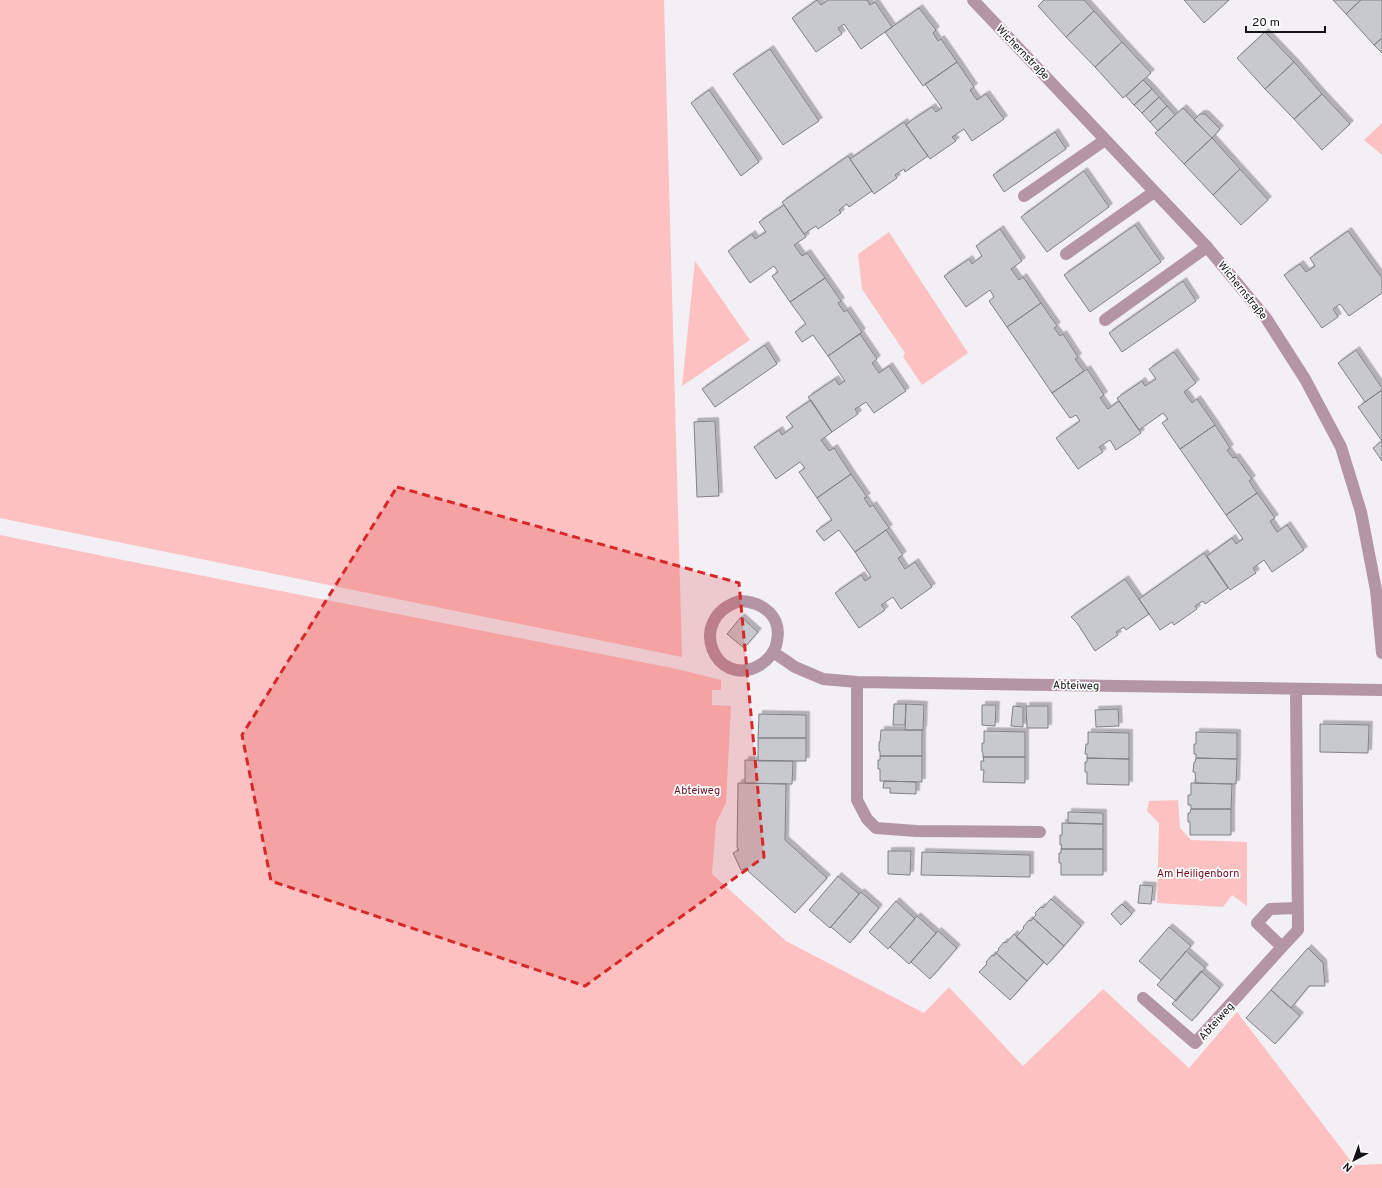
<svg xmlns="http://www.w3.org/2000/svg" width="1382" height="1188" font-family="Overpass,sans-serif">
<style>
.green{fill:#fdc1c1}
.building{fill:#c8c9ce;stroke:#808186;filter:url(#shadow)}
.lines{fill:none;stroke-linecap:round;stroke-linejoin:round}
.lane{stroke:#b495a6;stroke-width:12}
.street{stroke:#b495a6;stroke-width:12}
.marked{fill:#d62828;fill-opacity:0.2;stroke:#d62828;stroke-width:3;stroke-dasharray:8 5;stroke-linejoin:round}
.labels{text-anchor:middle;stroke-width:3.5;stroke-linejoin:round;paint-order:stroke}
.street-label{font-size:11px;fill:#131214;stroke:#fff}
.park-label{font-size:11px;fill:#6c0b1c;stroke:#fff}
</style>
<defs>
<filter id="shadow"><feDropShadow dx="3.5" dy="-3.5" stdDeviation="0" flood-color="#0004"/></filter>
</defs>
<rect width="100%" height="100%" fill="#f3f0f5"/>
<!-- green -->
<path class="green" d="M 0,0 L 664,0 L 682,657 L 0,518 Z
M 1382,123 L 1382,155 L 1364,140 Z
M 889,232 L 968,353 L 922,385 L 903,357 L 905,353 L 862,289 L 858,254 Z
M 695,261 L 750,340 L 682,386 Z
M 0,535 L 128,561 L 677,669 L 721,680 L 721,690 L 712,690 L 712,705 L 731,706 L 726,803 L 716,823 L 712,874 L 786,941 L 924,1013 L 949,987 L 1023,1066 L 1103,989 L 1189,1068 L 1237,1012 L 1354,1165 L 1382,1164 L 1382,1188 L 0,1188 Z
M 1178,800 L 1180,828 L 1191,840 L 1247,842 L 1247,906 L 1232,895 L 1223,907 L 1157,903 L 1159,823 L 1147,811 L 1149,801 Z"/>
<!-- building -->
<path class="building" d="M 817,0 L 821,5 L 828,0 L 867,0 L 870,5 L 875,2 L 892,27 L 861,49 L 844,24 L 838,28 L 842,34 L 816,52 L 792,18 Z
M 1044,0 L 1084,0 L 1094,11 L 1066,37 L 1038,6 Z
M 1184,0 L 1229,0 L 1204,23 Z
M 1333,0 L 1361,0 L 1346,14 Z
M 1361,0 L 1382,0 L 1382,38 L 1374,45 L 1346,14 Z
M 919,8 L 936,30 L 933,33 L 938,41 L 941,39 L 957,62 L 923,86 L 885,32 Z
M 1094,11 L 1122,42 L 1095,67 L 1066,37 Z
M 1265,32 L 1294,62 L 1265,89 L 1237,58 Z
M 1382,38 L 1382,53 L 1374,45 Z
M 1122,42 L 1151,73 L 1123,98 L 1095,67 Z
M 770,49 L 819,121 L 783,145 L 733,74 Z
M 957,62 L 974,87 L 970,90 L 977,100 L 986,94 L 1004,119 L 972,141 L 964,129 L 952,137 L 956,141 L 930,159 L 906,125 L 912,120 L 932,107 L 936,112 L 942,108 L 925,84 Z
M 1294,62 L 1322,94 L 1294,119 L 1265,89 Z
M 1143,80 L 1152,89 L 1134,105 L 1126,96 Z
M 1152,89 L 1159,97 L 1142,113 L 1134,105 Z
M 709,90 L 759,162 L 741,176 L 691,103 Z
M 1322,94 L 1350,124 L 1322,150 L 1294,119 Z
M 1159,97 L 1167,106 L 1150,122 L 1142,113 Z
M 1167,106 L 1175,115 L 1158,131 L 1150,122 Z
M 1183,108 L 1212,138 L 1184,164 L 1155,133 Z
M 1200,114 L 1205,114 L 1220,129 L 1212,138 L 1194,120 Z
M 904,122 L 928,156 L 905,172 L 904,169 L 895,175 L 897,178 L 874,194 L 850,159 Z
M 1055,132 L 1066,149 L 1004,192 L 993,175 Z
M 1212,138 L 1240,169 L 1213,195 L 1184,164 Z
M 848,156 L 872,191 L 849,207 L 847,204 L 839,210 L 841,213 L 818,229 L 816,226 L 804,234 L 782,202 Z
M 1240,169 L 1268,200 L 1241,225 L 1213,195 Z
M 1084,171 L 1109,207 L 1047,252 L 1021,217 Z
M 784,205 L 806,237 L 794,245 L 802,256 L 807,253 L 825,278 L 790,302 L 772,276 L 778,272 L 774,266 L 750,283 L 728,251 L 752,234 L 755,239 L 766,232 L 759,222 Z
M 1135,225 L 1161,262 L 1090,312 L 1064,275 Z
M 1000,229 L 1022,261 L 1011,269 L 1019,280 L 1023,277 L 1041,303 L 1007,327 L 989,301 L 994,297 L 990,290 L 966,307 L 944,276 L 969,259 L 972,264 L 982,256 L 976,246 Z
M 1348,231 L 1382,278 L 1382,293 L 1349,316 L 1340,304 L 1333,309 L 1338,317 L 1322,328 L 1284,275 L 1300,264 L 1306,272 L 1315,266 L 1310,258 Z
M 825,278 L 841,301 L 838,303 L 844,312 L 847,310 L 862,332 L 828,356 L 813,335 L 802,342 L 795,332 L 806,324 L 790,302 Z
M 1183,281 L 1196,301 L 1122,352 L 1109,333 Z
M 1041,303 L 1057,326 L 1054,328 L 1060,336 L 1063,334 L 1078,357 L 1075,359 L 1084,371 L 1052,393 L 1007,327 Z
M 860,334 L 877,359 L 872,363 L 879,373 L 889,366 L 906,391 L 874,413 L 866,402 L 855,409 L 858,414 L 832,432 L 808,397 L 835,379 L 839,385 L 845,381 L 828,356 Z
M 765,345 L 777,364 L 715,407 L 702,389 Z
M 1356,350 L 1382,388 L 1382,390 L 1365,402 L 1338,363 Z
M 1174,352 L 1196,383 L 1184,392 L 1192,403 L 1197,399 L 1215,425 L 1180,449 L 1162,423 L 1168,419 L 1163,413 L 1139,430 L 1117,398 L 1142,381 L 1145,386 L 1156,379 L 1149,369 Z
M 1087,369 L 1104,395 L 1100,398 L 1108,409 L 1119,401 L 1141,433 L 1116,450 L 1110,440 L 1099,447 L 1103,452 L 1078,469 L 1056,438 L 1080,421 L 1076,415 L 1070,418 L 1052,393 Z
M 1382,390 L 1382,441 L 1358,407 Z
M 811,400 L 832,432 L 821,440 L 829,451 L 834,448 L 851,474 L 817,498 L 799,472 L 805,468 L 800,462 L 776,479 L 754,447 L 779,430 L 782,435 L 793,427 L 786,417 Z
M 715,421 L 719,496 L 697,497 L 694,422 Z
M 1215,425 L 1230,448 L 1227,450 L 1233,458 L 1236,457 L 1252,479 L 1249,481 L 1257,493 L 1226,515 L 1180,449 Z
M 1382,441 L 1382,461 L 1373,448 Z
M 851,474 L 867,497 L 864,498 L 870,507 L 873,505 L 889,528 L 855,552 L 839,530 L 824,541 L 816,531 L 832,520 L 817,498 Z
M 1257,493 L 1275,518 L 1270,521 L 1277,532 L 1287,525 L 1304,550 L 1272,572 L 1264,560 L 1253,568 L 1256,573 L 1230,590 L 1207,556 L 1232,538 L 1236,544 L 1243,539 L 1226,515 Z
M 886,530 L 903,555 L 898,558 L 905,569 L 915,562 L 932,587 L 901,609 L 893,597 L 881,605 L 885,610 L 859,628 L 835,593 L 861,575 L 865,581 L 871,577 L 855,552 Z
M 1204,553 L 1228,588 L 1205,604 L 1203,601 L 1195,606 L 1197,609 L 1174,625 L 1172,622 L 1160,630 L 1139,599 Z
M 1125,579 L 1149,614 L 1126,630 L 1124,627 L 1116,632 L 1118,635 L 1095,651 L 1077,623 L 1071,617 Z
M 741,617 L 758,632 L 744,648 L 727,634 Z
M 894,704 L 906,704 L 905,725 L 893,725 Z
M 906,704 L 924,705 L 923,730 L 905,730 Z
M 982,705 L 996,705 L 995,726 L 982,725 Z
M 1013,706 L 1023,707 L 1023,727 L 1011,726 Z
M 1026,706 L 1048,706 L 1048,728 L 1027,728 Z
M 1118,709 L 1119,726 L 1096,727 L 1095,710 Z
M 759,714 L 806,715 L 806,738 L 758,738 Z
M 1320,724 L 1369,725 L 1368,753 L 1320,752 Z
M 881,730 L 922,730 L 922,756 L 880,756 L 880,751 L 879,751 L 879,742 L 880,742 Z
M 984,731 L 1025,732 L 1025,757 L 983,757 L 983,753 L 982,752 L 982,743 L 984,743 Z
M 1088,732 L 1129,733 L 1129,759 L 1087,758 L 1087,754 L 1085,754 L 1086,744 L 1088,744 Z
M 1196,732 L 1237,733 L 1237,759 L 1196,758 L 1196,754 L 1194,754 L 1194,744 L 1196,744 Z
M 758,738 L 806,738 L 806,761 L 758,761 Z
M 880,756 L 922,756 L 922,782 L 880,781 L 880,769 L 878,769 L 878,760 L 880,760 Z
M 983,757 L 1025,757 L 1025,783 L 983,782 L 984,770 L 981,770 L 981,761 L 984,761 Z
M 1087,758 L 1129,759 L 1129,785 L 1087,784 L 1087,772 L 1085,772 L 1085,762 L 1087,762 Z
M 1196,758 L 1237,759 L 1236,784 L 1196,783 L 1195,772 L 1193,772 L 1194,762 L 1195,762 Z
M 745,760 L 793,761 L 792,784 L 745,783 Z
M 884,781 L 916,782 L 916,794 L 890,793 L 890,788 L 883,788 Z
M 738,783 L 786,784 L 785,840 L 827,878 L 795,913 L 748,871 L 747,868 L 741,870 L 733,853 L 739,850 L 737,847 Z
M 1191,783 L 1232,784 L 1231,809 L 1191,809 L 1191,805 L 1188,805 L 1188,795 L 1191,795 Z
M 1191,809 L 1231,809 L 1231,835 L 1190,835 L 1190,822 L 1188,822 L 1188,813 L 1190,813 Z
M 1068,812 L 1103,813 L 1103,824 L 1068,823 Z
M 1062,823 L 1103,824 L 1103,849 L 1061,849 L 1062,845 L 1060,845 L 1060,835 L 1062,835 Z
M 1061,849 L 1103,849 L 1103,875 L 1061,875 L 1061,863 L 1059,863 L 1059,853 L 1061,853 Z
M 888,851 L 911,851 L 910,875 L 888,874 Z
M 922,852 L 1030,855 L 1030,877 L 921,875 Z
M 838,876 L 859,894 L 830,928 L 809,910 Z
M 1140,885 L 1153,886 L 1151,904 L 1138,903 Z
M 861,892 L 879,908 L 850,943 L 831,927 Z
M 1051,899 L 1081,926 L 1064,946 L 1033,918 L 1036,915 L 1035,913 L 1041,907 L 1043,908 Z
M 896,901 L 915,919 L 888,949 L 869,932 Z
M 1122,904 L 1132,914 L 1121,925 L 1111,914 Z
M 917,916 L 936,933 L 909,964 L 890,947 Z
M 1033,918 L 1064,946 L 1047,965 L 1016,937 L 1024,928 L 1023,927 L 1029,920 L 1031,921 Z
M 1169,927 L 1191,946 L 1161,980 L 1139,961 Z
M 938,931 L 957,948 L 930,979 L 911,962 Z
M 1014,934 L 1044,962 L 1027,981 L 996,953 L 999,950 L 998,949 L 1004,942 L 1006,943 Z
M 1308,948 L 1323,963 L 1325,986 L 1309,986 L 1291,1008 L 1271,990 Z
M 1186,951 L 1205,968 L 1176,1001 L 1157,985 Z
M 996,953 L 1027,981 L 1010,1000 L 979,972 L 987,964 L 986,962 L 992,955 L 994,956 Z
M 1201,971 L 1220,988 L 1192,1021 L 1172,1004 Z
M 1271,990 L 1300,1016 L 1275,1044 L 1246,1018 Z"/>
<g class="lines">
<!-- lane -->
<path class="lane" d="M 1024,196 L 1105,140
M 1066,254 L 1154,192
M 1105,320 L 1207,247"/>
<!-- street -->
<path class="street" d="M 973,0 L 1207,247 L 1266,318 L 1305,379 L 1341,447 L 1361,512 L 1376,590 L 1382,653
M 740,601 C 763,602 782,616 777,641 C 776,651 768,660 760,665 C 716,691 684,618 740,601 Z
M 773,652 L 795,667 L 823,679 L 857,682 L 1382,690
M 857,682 L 857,800 L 867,819 L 876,828 L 916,831 L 1040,832
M 1296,689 L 1298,930 L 1282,947 L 1257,923 L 1270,909 L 1297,908
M 1143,998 L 1195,1043 L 1282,947"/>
</g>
<!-- marked area -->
<path class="marked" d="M 397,487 L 739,583 L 764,857 L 585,986 L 271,881 L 242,735 Z"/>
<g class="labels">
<!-- street labels -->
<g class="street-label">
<text transform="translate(1023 52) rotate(46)" y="4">Wichernstraße</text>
<text transform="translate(1243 290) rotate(51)" y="4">Wichernstraße</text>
<text transform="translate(1076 685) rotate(1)" y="4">Abteiweg</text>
<text transform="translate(1216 1021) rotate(-48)" y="4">Abteiweg</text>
</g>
<!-- park labels -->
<g class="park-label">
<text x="697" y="794">Abteiweg</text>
<text x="1198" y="877">Am Heiligenborn</text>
</g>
</g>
<!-- north arrow -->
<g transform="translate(1354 1160) rotate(221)" stroke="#ffffff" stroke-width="3" paint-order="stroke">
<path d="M0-3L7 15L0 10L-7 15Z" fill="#131214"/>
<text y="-6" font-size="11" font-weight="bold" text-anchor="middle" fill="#131214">N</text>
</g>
<!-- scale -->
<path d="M1246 26v6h79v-6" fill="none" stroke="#131214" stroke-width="2"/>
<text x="1252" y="26" font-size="12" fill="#131214" stroke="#ffffff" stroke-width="3" paint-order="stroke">20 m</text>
</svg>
